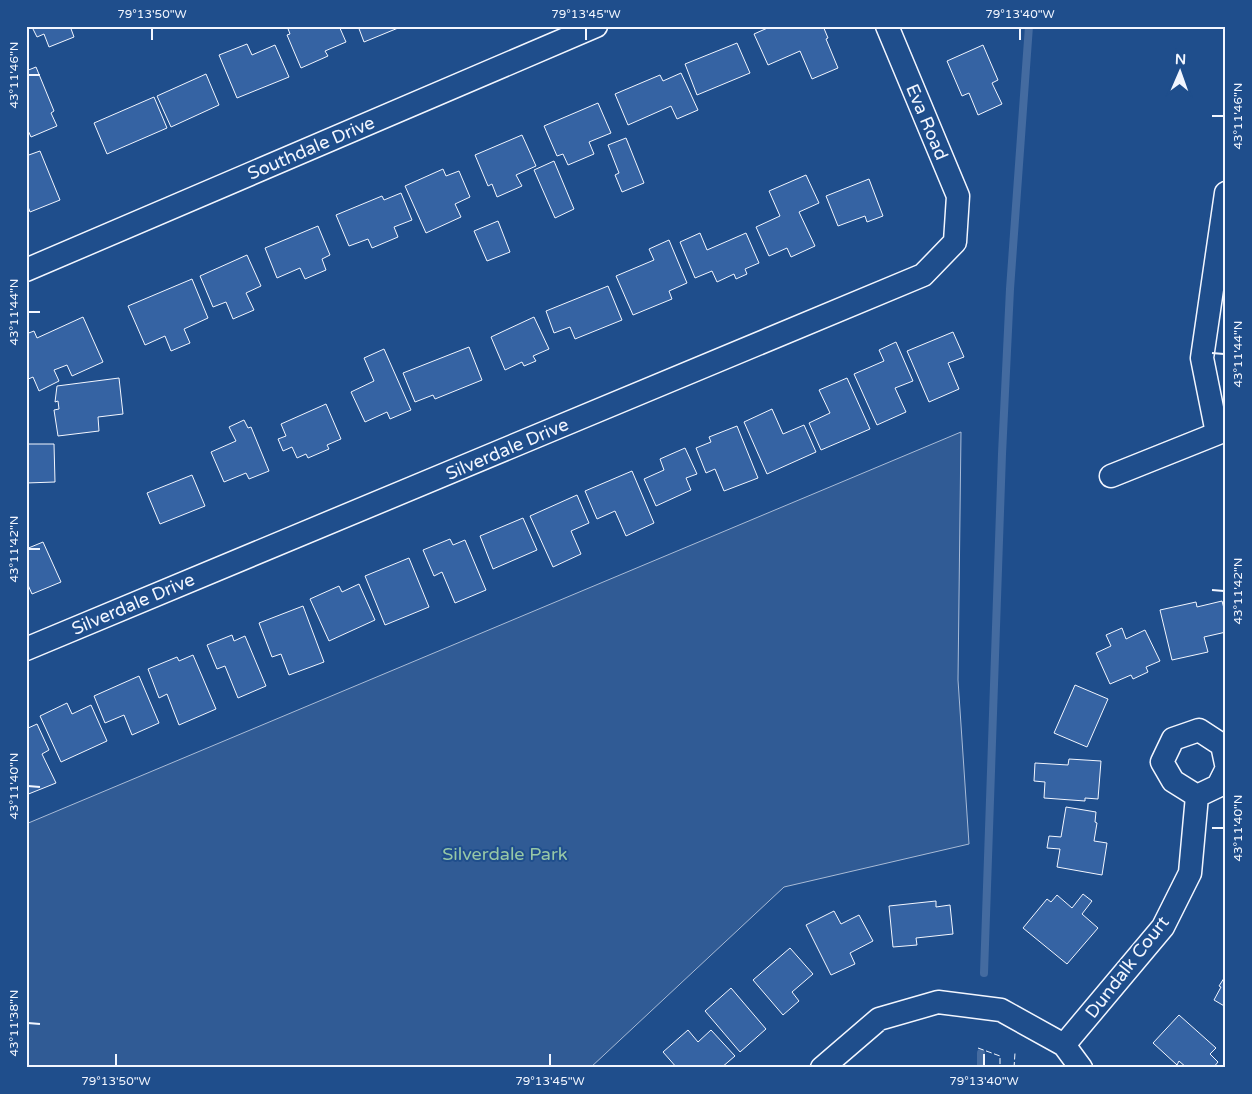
<svg xmlns="http://www.w3.org/2000/svg" width="1252" height="1094" font-family="'Varela Round',sans-serif">
<style>
.green{fill:#305b95;stroke:#a8bbd7}
.lines{fill:none;stroke-linecap:round;stroke-linejoin:round}
.stream{stroke:#446ba0;stroke-width:8}
.building{fill:#3563a3;stroke:#f2f6ff}
.minor-casing{stroke:#f2f6ff;stroke-width:25}
.minor{stroke:#1f4e8c;stroke-width:22}
.fence{stroke:#f2f6ff;stroke-width:1;stroke-dasharray:6 2.5;stroke-linecap:butt}
.ticks{fill:none;stroke:#f2f6ff;stroke-width:2}
.labels{text-anchor:middle;stroke-width:4;stroke-linejoin:round;paint-order:stroke}
.street-label{font-size:18px;fill:#f2f6ff;stroke:#1f4e8c}
.park-label{font-size:18px;fill:#97c8a6;stroke:#1f4e8c}
.neatline{fill:none;stroke:#f2f6ff;stroke-width:2}
.ticks-label{font-size:12px;text-anchor:middle;fill:#f2f6ff}
</style>
<rect width="100%" height="100%" fill="#1f4e8c"/>
<!-- green -->
<path class="green" d="M 961,432 L 958,680 L 969,844 L 784,887 L 590,1068 L 26,1068 L 26,824 Z"/>
<g class="lines">
<!-- stream -->
<path class="stream" d="M 984,973 L 1002,454 L 1010,289 L 1029,26
M 981,1068 L 981,1053"/>
</g>
<!-- building -->
<path class="building" d="M 34,26 L 70,26 L 74,37 L 49,47 L 44,34 L 37,37 L 32,27 Z
M 287,26 L 339,26 L 346,42 L 325,51 L 328,56 L 301,68 L 287,35 L 290,34 Z
M 358,26 L 403,26 L 364,42 Z
M 772,26 L 823,26 L 828,38 L 826,39 L 838,68 L 812,79 L 800,51 L 768,65 L 754,34 Z
M 737,43 L 750,73 L 697,95 L 685,64 Z
M 247,44 L 252,55 L 275,45 L 289,77 L 237,98 L 219,55 Z
M 983,45 L 998,80 L 992,83 L 1002,104 L 978,115 L 969,93 L 962,96 L 947,61 Z
M 36,67 L 54,111 L 51,113 L 57,126 L 31,137 L 26,126 L 26,71 Z
M 681,73 L 698,110 L 677,119 L 671,106 L 628,125 L 615,94 L 660,75 L 663,81 Z
M 206,74 L 219,105 L 171,127 L 157,96 Z
M 154,97 L 167,128 L 107,154 L 94,123 Z
M 598,103 L 611,133 L 589,142 L 594,154 L 568,165 L 563,154 L 557,156 L 544,126 Z
M 522,135 L 536,166 L 516,175 L 522,186 L 497,197 L 492,184 L 488,186 L 475,155 Z
M 626,138 L 644,183 L 622,192 L 615,175 L 619,173 L 608,145 Z
M 40,151 L 60,200 L 30,212 L 26,201 L 26,156 Z
M 554,161 L 574,209 L 555,218 L 534,170 Z
M 443,169 L 446,176 L 459,171 L 470,197 L 455,204 L 461,217 L 426,233 L 405,186 Z
M 806,175 L 819,203 L 799,212 L 815,246 L 791,257 L 787,248 L 769,256 L 756,227 L 780,216 L 769,191 Z
M 869,179 L 883,216 L 867,222 L 865,216 L 838,226 L 826,196 Z
M 401,193 L 412,220 L 394,227 L 398,237 L 372,248 L 368,239 L 349,246 L 336,215 L 382,196 L 384,200 Z
M 498,221 L 510,252 L 487,261 L 474,231 Z
M 318,226 L 330,255 L 322,259 L 326,270 L 305,279 L 300,268 L 277,278 L 265,248 Z
M 700,233 L 707,250 L 746,233 L 759,263 L 745,269 L 747,274 L 736,279 L 734,274 L 717,282 L 712,271 L 695,278 L 680,242 Z
M 669,240 L 687,283 L 669,291 L 672,299 L 633,315 L 616,276 L 654,260 L 649,249 Z
M 247,255 L 261,286 L 246,293 L 254,310 L 233,319 L 226,302 L 213,307 L 200,276 Z
M 192,279 L 208,318 L 184,329 L 190,343 L 171,351 L 165,336 L 145,345 L 128,306 Z
M 608,286 L 622,320 L 575,339 L 570,327 L 554,333 L 546,311 Z
M 83,317 L 103,362 L 72,376 L 67,365 L 54,370 L 59,381 L 39,391 L 33,377 L 26,380 L 26,334 L 34,331 L 37,338 Z
M 534,317 L 549,349 L 533,356 L 536,361 L 524,366 L 522,362 L 505,370 L 491,337 Z
M 953,332 L 964,357 L 948,363 L 959,389 L 929,402 L 907,351 Z
M 896,342 L 913,381 L 895,388 L 906,412 L 877,425 L 854,374 L 884,361 L 879,350 Z
M 469,347 L 482,380 L 435,399 L 433,395 L 415,402 L 403,373 Z
M 384,349 L 411,410 L 390,419 L 387,412 L 365,422 L 351,392 L 374,381 L 364,358 Z
M 119,378 L 123,414 L 98,417 L 99,431 L 58,436 L 54,410 L 59,409 L 58,401 L 55,402 L 57,386 Z
M 847,378 L 870,429 L 821,450 L 809,423 L 830,413 L 819,390 Z
M 326,404 L 341,439 L 327,445 L 329,449 L 308,458 L 306,454 L 297,458 L 292,447 L 283,451 L 278,439 L 286,436 L 281,424 Z
M 772,409 L 783,434 L 804,425 L 816,452 L 767,474 L 744,422 Z
M 244,420 L 248,428 L 251,427 L 269,471 L 249,479 L 246,473 L 224,482 L 211,452 L 236,441 L 229,427 Z
M 737,426 L 758,478 L 724,491 L 715,469 L 706,473 L 696,448 L 711,442 L 709,437 Z
M 26,444 L 54,444 L 55,482 L 26,483 Z
M 685,448 L 697,474 L 686,478 L 691,490 L 656,506 L 644,479 L 664,470 L 660,459 Z
M 632,471 L 654,523 L 626,536 L 615,511 L 597,519 L 585,491 Z
M 192,475 L 205,506 L 160,524 L 147,493 Z
M 577,495 L 589,523 L 571,531 L 581,554 L 553,567 L 530,516 Z
M 523,518 L 537,550 L 493,569 L 480,536 Z
M 450,539 L 453,545 L 465,540 L 486,590 L 455,603 L 442,572 L 434,576 L 423,550 Z
M 43,542 L 61,582 L 32,594 L 28,585 L 26,586 L 26,549 Z
M 409,558 L 429,607 L 385,625 L 365,576 Z
M 359,584 L 375,620 L 329,641 L 310,599 L 339,586 L 342,592 Z
M 1222,601 L 1226,616 L 1226,632 L 1204,637 L 1208,652 L 1172,660 L 1160,610 L 1196,602 L 1197,607 Z
M 303,606 L 324,662 L 289,675 L 281,654 L 272,657 L 259,623 Z
M 1122,628 L 1126,639 L 1145,630 L 1160,661 L 1146,667 L 1148,672 L 1133,679 L 1131,675 L 1110,684 L 1096,653 L 1111,646 L 1106,635 Z
M 232,635 L 234,641 L 245,636 L 266,686 L 238,698 L 225,666 L 217,669 L 207,645 Z
M 193,655 L 216,709 L 179,725 L 167,694 L 159,698 L 148,669 L 177,657 L 179,661 Z
M 139,676 L 159,723 L 132,735 L 124,715 L 105,723 L 94,696 Z
M 1075,685 L 1108,699 L 1087,747 L 1054,733 Z
M 67,703 L 72,714 L 91,705 L 107,741 L 61,762 L 40,716 Z
M 37,724 L 49,750 L 42,754 L 56,783 L 26,795 L 26,729 Z
M 1069,759 L 1101,761 L 1098,799 L 1085,798 L 1085,801 L 1044,798 L 1045,782 L 1034,781 L 1035,763 L 1068,765 Z
M 1066,807 L 1096,812 L 1095,822 L 1097,823 L 1094,841 L 1107,843 L 1102,875 L 1057,867 L 1060,849 L 1047,848 L 1049,836 L 1061,837 Z
M 1083,894 L 1092,901 L 1082,914 L 1098,928 L 1067,964 L 1023,928 L 1047,899 L 1051,902 L 1057,895 L 1072,908 Z
M 936,901 L 936,907 L 950,905 L 953,934 L 916,938 L 917,945 L 893,947 L 889,906 Z
M 834,911 L 841,924 L 859,915 L 873,941 L 850,953 L 855,964 L 831,975 L 806,925 Z
M 790,948 L 813,974 L 792,992 L 799,1001 L 783,1015 L 753,980 Z
M 1226,975 L 1226,1007 L 1214,1000 L 1221,987 L 1219,986 Z
M 731,988 L 766,1029 L 740,1052 L 705,1011 Z
M 1179,1015 L 1216,1048 L 1210,1054 L 1218,1062 L 1213,1068 L 1187,1068 L 1179,1061 L 1177,1065 L 1153,1043 Z
M 688,1030 L 698,1042 L 711,1030 L 735,1056 L 721,1068 L 677,1068 L 663,1052 Z"/>
<g class="lines">
<defs>
<path id="minor" d="M 26,270 L 596,26
M 1217,433 L 1202,358 L 1226,193
M 1111,476 L 1226,430
M 26,649 L 923,275 L 955,242 L 958,196 L 887,26
M 1197,796 L 1173,781 L 1162,762 L 1173,739 L 1199,730 L 1222,745 L 1226,764
M 1197,796 L 1218,786 L 1226,770
M 1064,1045 L 1163,927 L 1190,873 L 1197,796
M 822,1068 L 879,1019 L 938,1002 L 1001,1010 L 1064,1045 L 1081,1068"/>
</defs>
<!-- minor casing -->
<use href="#minor" class="minor-casing"/>
<!-- minor -->
<use href="#minor" class="minor"/>
<!-- fence -->
<path class="fence" d="M 978,1048 L 1000,1056 L 1000,1068
M 1014,1068 L 1015,1053"/>
</g>
<!-- ticks -->
<path class="ticks" d="M 152,40 L 152,28M 586,40 L 586,28M 1020,40 L 1020,28M 28,75 L 40,75M 1212,116 L 1224,116M 28,312 L 40,312M 1212,353 L 1224,354M 28,549 L 40,549M 1212,590 L 1224,591M 28,786 L 40,787M 1212,828 L 1224,828M 28,1023 L 40,1024M 116,1066 L 116,1054M 550,1066 L 550,1054M 984,1066 L 984,1054"/>
<g class="labels">
<!-- street labels -->
<g class="street-label">
<text transform="translate(927 122) rotate(67)" y="6">Eva Road</text>
<text transform="translate(311 148) rotate(-23)" y="6">Southdale Drive</text>
<text transform="translate(507 449) rotate(-23)" y="6">Silverdale Drive</text>
<text transform="translate(133 604) rotate(-23)" y="6">Silverdale Drive</text>
<text transform="translate(1127 967) rotate(-52)" y="6">Dundalk Court</text>
</g>
<!-- park labels -->
<g class="park-label">
<text x="505" y="860">Silverdale Park</text>
</g>
</g>
<!-- border -->
<rect width="1252" height="1094" fill="none" stroke="#1f4e8c" stroke-width="55"/>
<!-- north arrow -->
<g transform="translate(1180 72) rotate(2)" stroke="#1f4e8c" stroke-width="4" paint-order="stroke">
<path d="M0-4L9 19L0 12L-9 19Z" fill="#f2f6ff"/>
<text y="-8" font-size="14" font-weight="bold" text-anchor="middle" fill="#f2f6ff">N</text>
</g>
<rect x="28" y="28" width="1196" height="1038" class="neatline"/>
<g class="ticks-label">
<text x="152" y="18">79°13'50"W</text>
<text x="586" y="18">79°13'45"W</text>
<text x="1020" y="18">79°13'40"W</text>
<text transform="translate(14 75) rotate(-90)" y="4">43°11'46"N</text>
<text transform="translate(1238 116) rotate(-90)" y="4">43°11'46"N</text>
<text transform="translate(14 312) rotate(-90)" y="4">43°11'44"N</text>
<text transform="translate(1238 354) rotate(-90)" y="4">43°11'44"N</text>
<text transform="translate(14 549) rotate(-90)" y="4">43°11'42"N</text>
<text transform="translate(1238 591) rotate(-90)" y="4">43°11'42"N</text>
<text transform="translate(14 786) rotate(-90)" y="4">43°11'40"N</text>
<text transform="translate(1238 828) rotate(-90)" y="4">43°11'40"N</text>
<text transform="translate(14 1023) rotate(-90)" y="4">43°11'38"N</text>
<text x="116" y="1085">79°13'50"W</text>
<text x="550" y="1085">79°13'45"W</text>
<text x="984" y="1085">79°13'40"W</text>
</g>
</svg>
